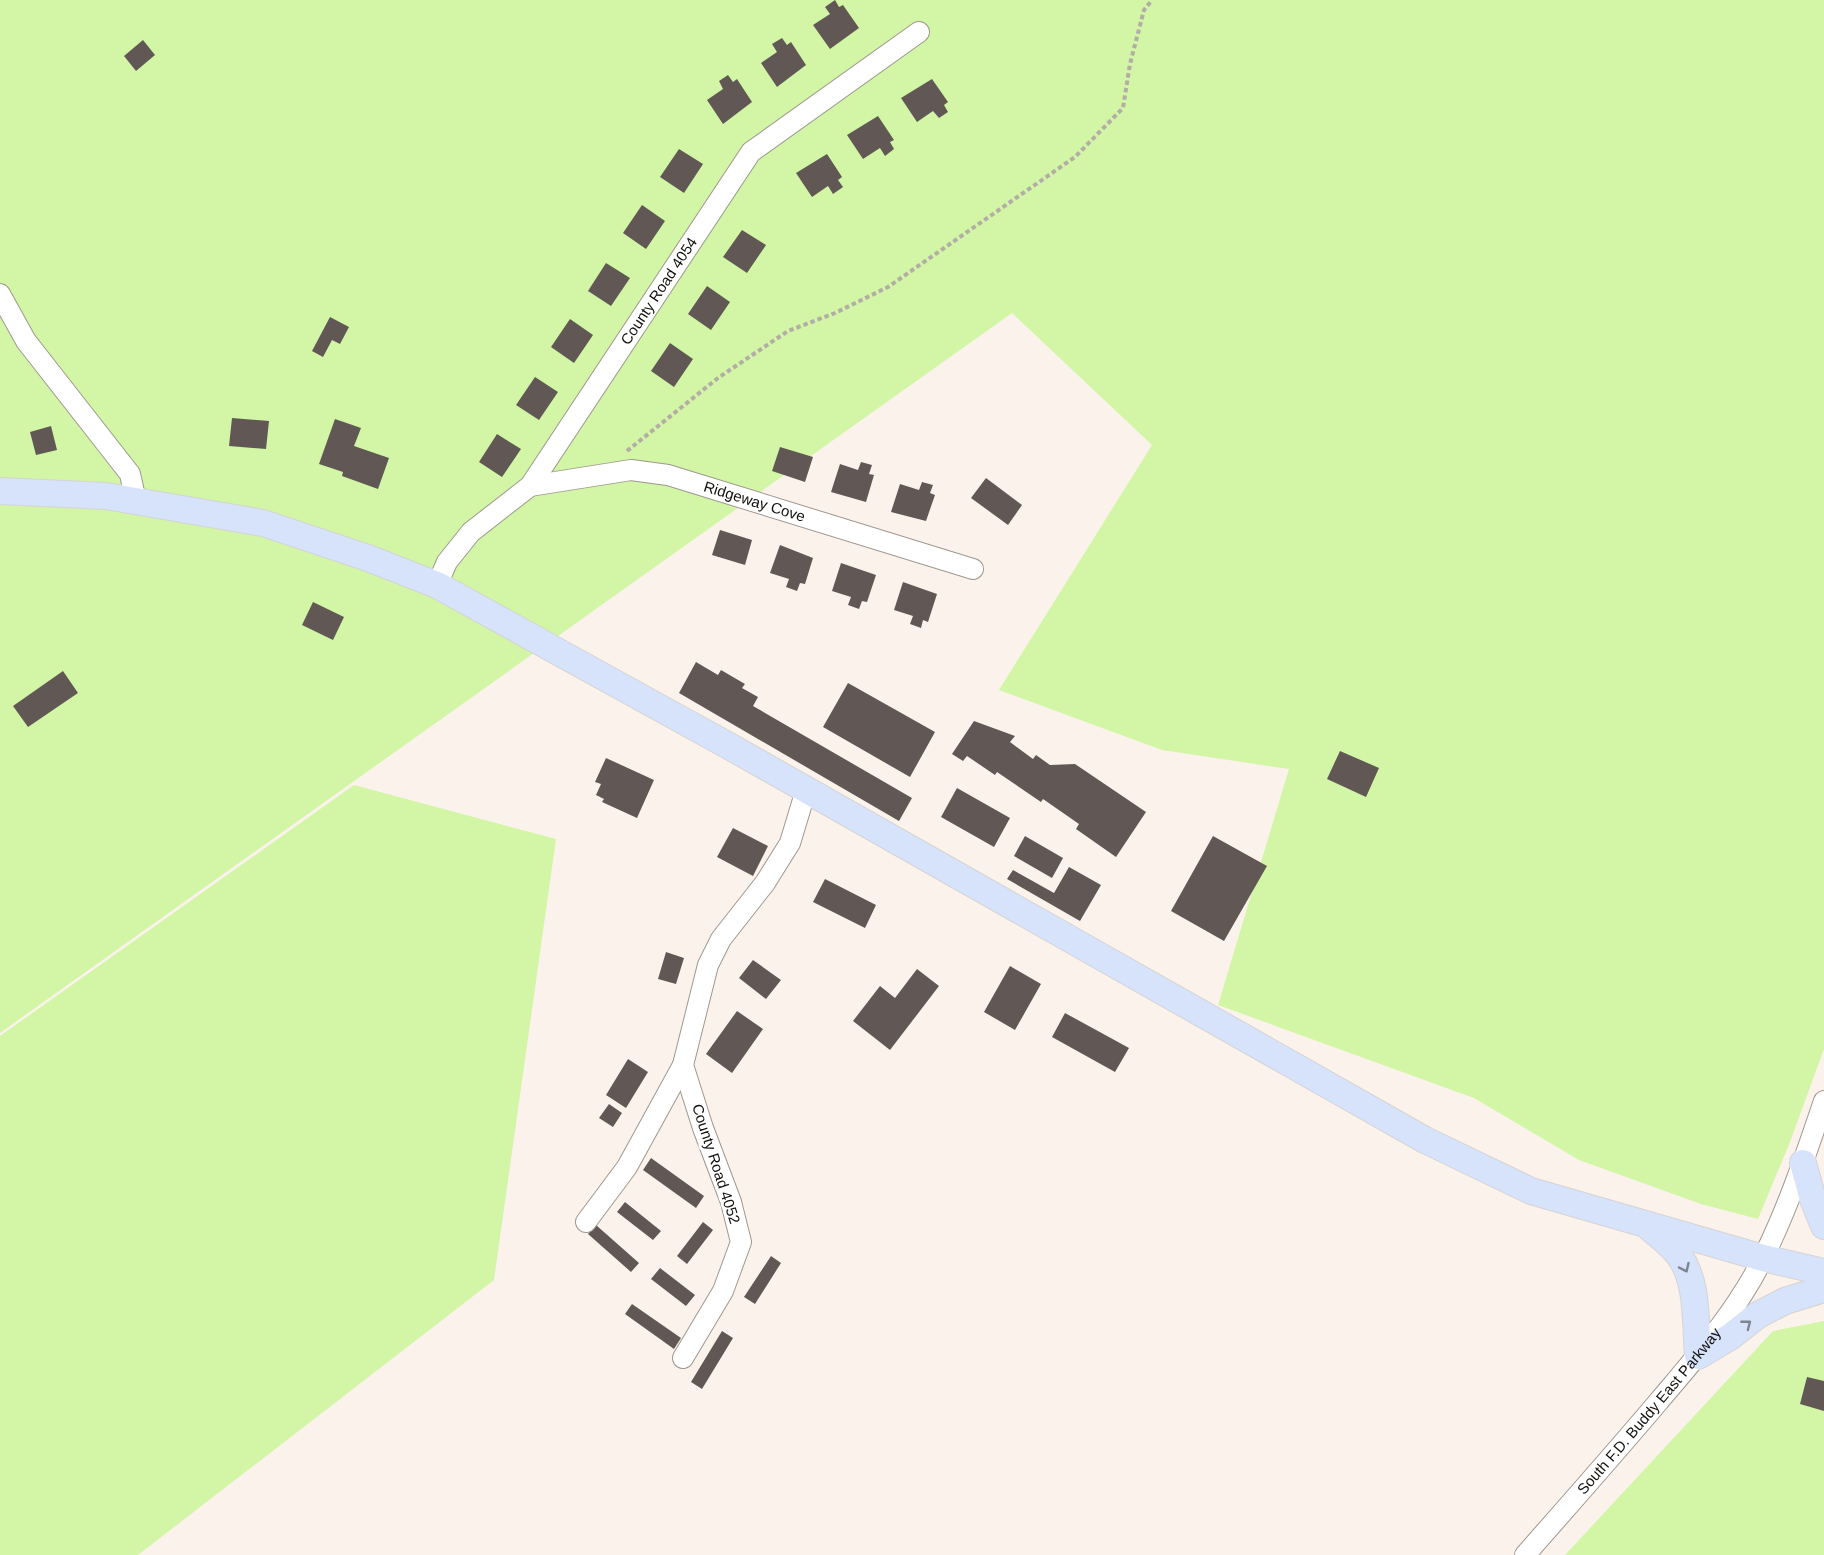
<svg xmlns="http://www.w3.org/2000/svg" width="1824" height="1555" font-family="Helvetica,sans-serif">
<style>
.green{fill:#d2f5a6}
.building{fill:#615855}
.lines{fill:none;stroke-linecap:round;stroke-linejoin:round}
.minor-casing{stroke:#9e978f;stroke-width:22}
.major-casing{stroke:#d5d4d4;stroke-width:28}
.path{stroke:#b3ada6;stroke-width:4;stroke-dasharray:4.5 3;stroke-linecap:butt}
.minor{stroke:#fff;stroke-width:20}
.major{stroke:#d7e2fb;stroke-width:26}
.oneway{stroke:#7f8490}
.labels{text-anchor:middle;stroke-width:6;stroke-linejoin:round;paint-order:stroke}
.street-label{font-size:15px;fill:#13110e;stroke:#fff}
</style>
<rect width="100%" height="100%" fill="#fbf3eb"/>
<!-- green -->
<path class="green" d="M 0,0 L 1824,0 L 1824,1049 L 1790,1142 L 1758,1219 L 1701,1204 L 1579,1160 L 1474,1098 L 1218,1005 L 1289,769 L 1162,750 L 999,690 L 1152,445 L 1012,313 L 0,1033 Z
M 354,785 L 556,839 L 494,1280 L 138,1555 L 0,1555 L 0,1036 Z
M 1824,1321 L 1824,1555 L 1565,1555 L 1773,1331 Z"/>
<!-- building -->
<path class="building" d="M 835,0 L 839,7 L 843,5 L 859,28 L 830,49 L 813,25 L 830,14 L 825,7 Z
M 782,38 L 787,45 L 791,42 L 806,65 L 777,87 L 761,63 L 777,52 L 772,44 Z
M 143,40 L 155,55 L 136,71 L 124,56 Z
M 728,75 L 733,82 L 737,79 L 752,102 L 723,124 L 707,100 L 723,89 L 719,81 Z
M 932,79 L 948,102 L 944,105 L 948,112 L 939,118 L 933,111 L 917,122 L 901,98 Z
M 878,116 L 894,140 L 890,142 L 894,149 L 885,156 L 880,148 L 863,159 L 847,135 Z
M 679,149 L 703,164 L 684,193 L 660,177 Z
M 827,154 L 842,177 L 838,180 L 843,187 L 833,194 L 828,186 L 812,197 L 796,173 Z
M 642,205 L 665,221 L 646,249 L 623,233 Z
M 742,230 L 766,245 L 747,273 L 723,257 Z
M 606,263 L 630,278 L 611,306 L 588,291 Z
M 707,286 L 730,302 L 711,330 L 688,314 Z
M 330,317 L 349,327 L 340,344 L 332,340 L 323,357 L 312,351 Z
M 570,319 L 593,335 L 574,363 L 551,347 Z
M 670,343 L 693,359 L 674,387 L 651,371 Z
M 535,377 L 558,392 L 539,420 L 516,405 Z
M 232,418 L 269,421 L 266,449 L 229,446 Z
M 335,419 L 361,428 L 354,446 L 389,458 L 378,489 L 342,476 L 343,472 L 319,464 Z
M 51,426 L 57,450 L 36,455 L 30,432 Z
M 497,434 L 521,449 L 502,477 L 479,462 Z
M 780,447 L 813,457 L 805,482 L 772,471 Z
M 861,462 L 872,465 L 869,474 L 874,475 L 866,502 L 831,492 L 840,464 L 858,470 Z
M 986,478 L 1022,505 L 1008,525 L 971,498 Z
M 922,482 L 933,485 L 930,493 L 935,495 L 926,521 L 891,512 L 900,484 L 919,490 Z
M 720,530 L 752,540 L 745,565 L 712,555 Z
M 780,545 L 813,558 L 805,584 L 800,583 L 797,591 L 786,587 L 789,579 L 770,573 Z
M 841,563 L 876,575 L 867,602 L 862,601 L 859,609 L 848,605 L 851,597 L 832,591 Z
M 903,582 L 937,594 L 928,622 L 923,620 L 921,628 L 910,624 L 913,616 L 894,610 Z
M 313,602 L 344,617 L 333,640 L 302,625 Z
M 696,662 L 718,675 L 721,670 L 745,684 L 742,688 L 758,697 L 753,706 L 912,798 L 899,821 L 679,693 Z
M 63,671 L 78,693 L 28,727 L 13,706 Z
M 848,683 L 935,732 L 910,777 L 823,727 Z
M 974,721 L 1015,736 L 1010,742 L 1033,759 L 1036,755 L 1050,765 L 1075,764 L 1146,812 L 1116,857 L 1076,829 L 1079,824 L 1043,799 L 1041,802 L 997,772 L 995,775 L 967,756 L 963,761 L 952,754 Z
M 1340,751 L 1379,768 L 1366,797 L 1327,779 Z
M 606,758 L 654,780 L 637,818 L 602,802 L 604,799 L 596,795 L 601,784 L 595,782 Z
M 957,788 L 1010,818 L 994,847 L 941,817 Z
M 733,828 L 768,846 L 753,876 L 717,857 Z
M 1025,836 L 1063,858 L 1052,878 L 1014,856 Z
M 1213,836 L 1267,866 L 1224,941 L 1171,911 Z
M 1069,867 L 1101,885 L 1080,921 L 1007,879 L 1013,870 L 1054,893 Z
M 825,879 L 876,905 L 865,928 L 813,902 Z
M 666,952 L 684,958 L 676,984 L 658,979 Z
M 753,960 L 781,980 L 766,999 L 739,978 Z
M 1010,966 L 1041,984 L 1015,1030 L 984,1012 Z
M 917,969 L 939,986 L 890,1050 L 853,1021 L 880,986 L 895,998 Z
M 737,1011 L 763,1029 L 732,1073 L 706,1054 Z
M 1065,1013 L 1129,1048 L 1115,1072 L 1052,1037 Z
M 628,1059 L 648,1072 L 626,1108 L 606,1095 Z
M 609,1104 L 622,1113 L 613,1127 L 599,1118 Z
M 651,1158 L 704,1196 L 696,1208 L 643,1170 Z
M 625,1202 L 661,1231 L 653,1240 L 617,1212 Z
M 703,1222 L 713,1230 L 687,1264 L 677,1256 Z
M 596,1225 L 639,1263 L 631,1272 L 588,1234 Z
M 771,1256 L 781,1263 L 755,1304 L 744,1297 Z
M 660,1268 L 695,1295 L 686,1306 L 651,1279 Z
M 632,1304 L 681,1338 L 674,1349 L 625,1314 Z
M 722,1331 L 733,1338 L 702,1389 L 691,1382 Z
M 1807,1377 L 1824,1381 L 1824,1411 L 1800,1404 Z"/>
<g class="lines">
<defs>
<g id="minor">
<path d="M 0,294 L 26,341 L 130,474 L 136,501"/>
<path id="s1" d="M 530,486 L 631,470 L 668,475 L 973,569"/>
<path id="s2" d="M 437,585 L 447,562 L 471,532 L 530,486 L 751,152 L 919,32"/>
<path d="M 586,1222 L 627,1167 L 683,1065 L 708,965 L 721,939 L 765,883 L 790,843 L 806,790"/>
<path d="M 683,1358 L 723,1291 L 741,1242 L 731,1202 L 703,1128 L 683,1065"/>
<path id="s3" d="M 1525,1555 C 1570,1504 1615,1453 1659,1401 C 1697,1356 1737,1311 1763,1258 C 1788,1208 1806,1154 1824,1101"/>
</g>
<path id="major" d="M 0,491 L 106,496 L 263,523 L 368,558 L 437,585 L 729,746 L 1425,1140 L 1531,1191 L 1763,1258 L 1824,1272
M 1803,1163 L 1813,1199 L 1824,1226
M 1650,1228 C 1659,1236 1670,1244 1678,1254 C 1699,1281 1695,1324 1698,1356 L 1730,1337 L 1758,1315 L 1785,1301 L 1824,1289"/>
</defs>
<!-- minor casing -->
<use href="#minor" class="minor-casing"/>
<!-- major casing -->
<use href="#major" class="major-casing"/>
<!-- path -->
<path class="path" d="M 627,451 L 718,378 L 788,331 L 835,313 L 888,287 L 1075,157 L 1123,108 L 1130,64 L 1144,10 L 1152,0"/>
<!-- minor -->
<use href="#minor" class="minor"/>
<!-- major -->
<use href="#major" class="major"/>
</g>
<!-- one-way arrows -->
<defs><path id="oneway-chevron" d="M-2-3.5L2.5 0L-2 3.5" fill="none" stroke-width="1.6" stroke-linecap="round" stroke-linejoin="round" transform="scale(1.5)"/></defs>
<g class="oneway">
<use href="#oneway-chevron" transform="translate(1685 1268) rotate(65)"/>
<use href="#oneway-chevron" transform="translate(1747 1324) rotate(-38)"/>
</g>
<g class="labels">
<!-- street labels -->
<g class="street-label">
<text dy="5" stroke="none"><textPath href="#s2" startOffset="372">County Road 4054</textPath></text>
<text dy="5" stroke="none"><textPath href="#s1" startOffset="230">Ridgeway Cove</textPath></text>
<text transform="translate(716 1164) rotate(72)" y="5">County Road 4052</text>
<text dy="5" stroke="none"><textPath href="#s3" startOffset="190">South F.D. Buddy East Parkway</textPath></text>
</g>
</g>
</svg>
